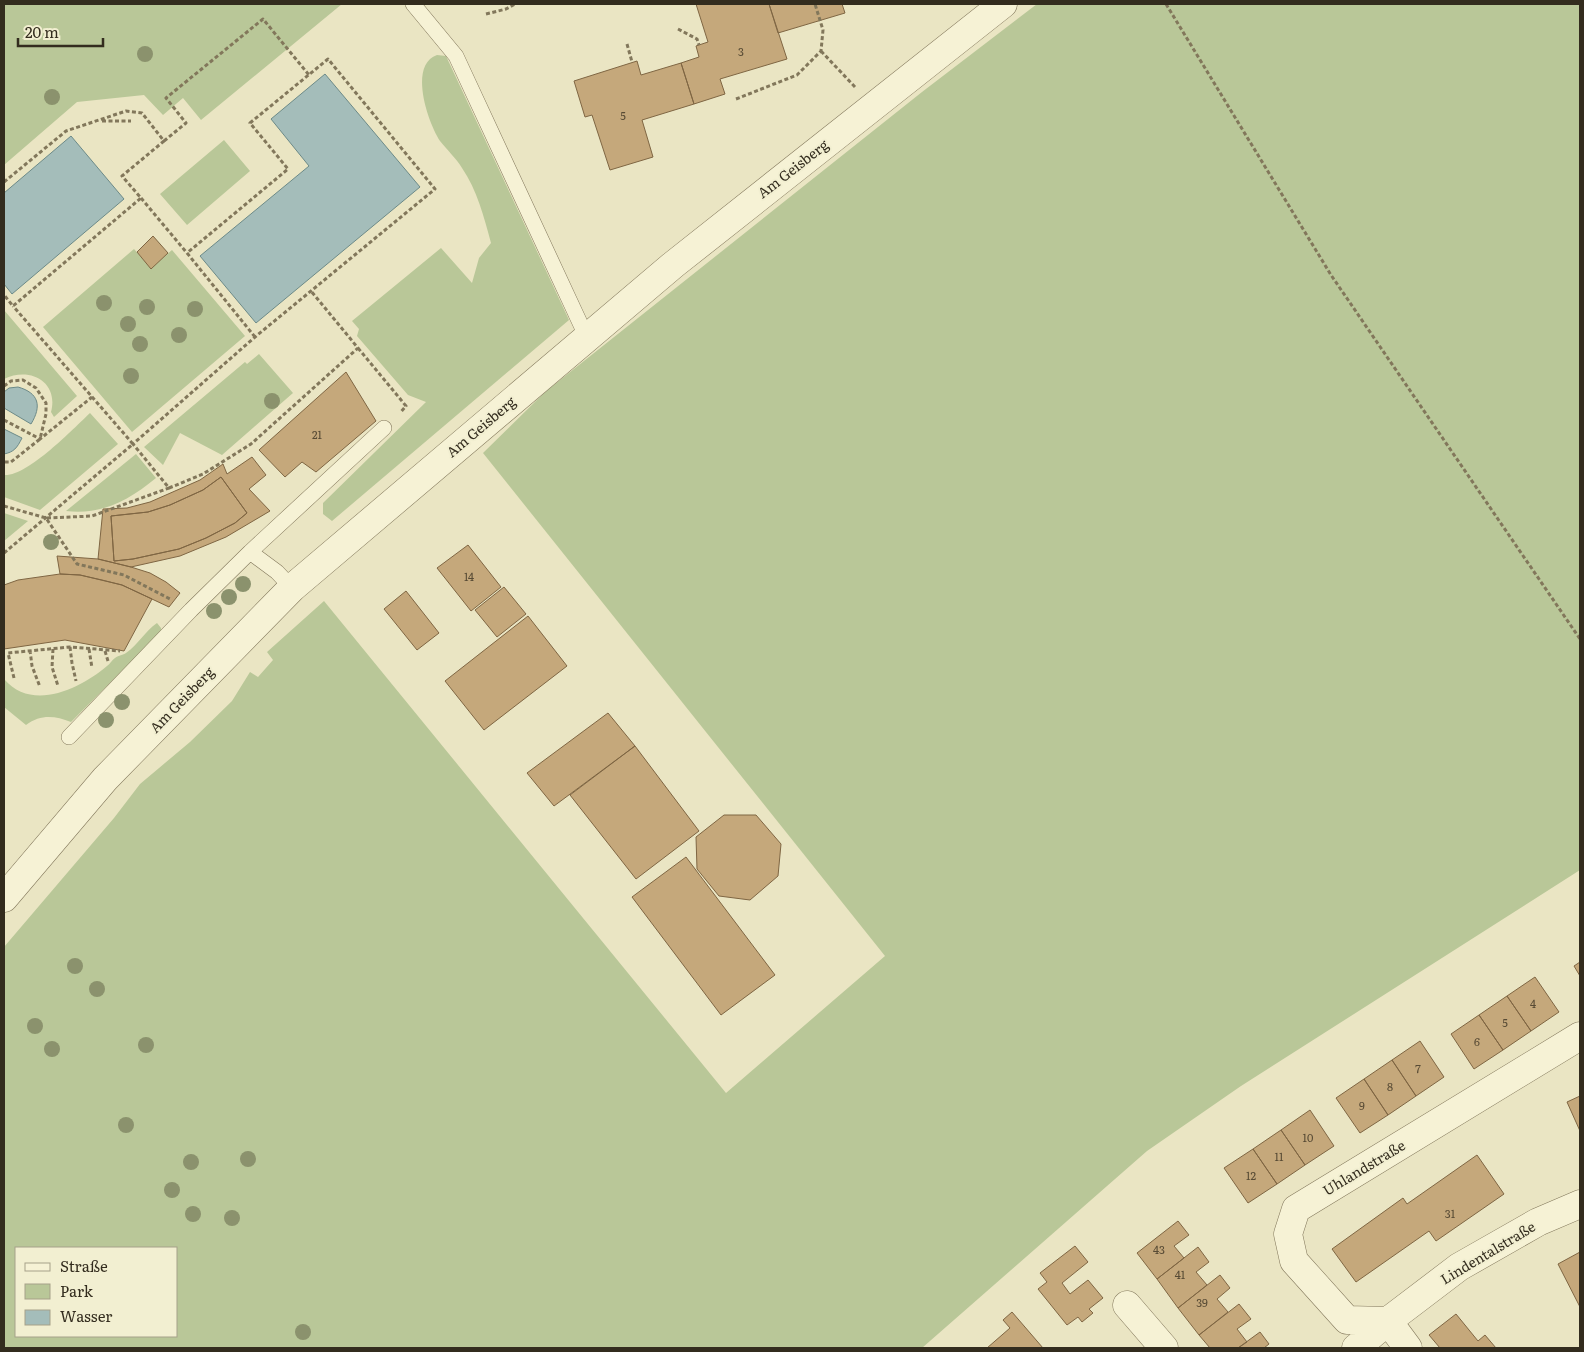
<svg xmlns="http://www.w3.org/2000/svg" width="1584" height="1352" font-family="Literata,serif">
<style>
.green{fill:#b9c798;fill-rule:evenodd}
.water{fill:#a4bdba;stroke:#6c8a88}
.building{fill:#c5a87b;stroke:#7f6643;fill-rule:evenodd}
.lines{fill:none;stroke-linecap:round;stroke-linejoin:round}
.service-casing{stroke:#82775b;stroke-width:16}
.minor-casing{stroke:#82775b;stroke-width:29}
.tertiary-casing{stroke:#82775b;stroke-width:29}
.path{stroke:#82775b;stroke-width:3;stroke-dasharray:4 2.5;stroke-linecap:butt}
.service{stroke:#f6f2d5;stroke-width:15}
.minor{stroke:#f6f2d5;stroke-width:28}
.tertiary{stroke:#f6f2d5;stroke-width:28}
.tree{fill:#8b926d}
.labels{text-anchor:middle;stroke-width:4;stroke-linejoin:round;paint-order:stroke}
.number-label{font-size:11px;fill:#584b35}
.street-label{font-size:14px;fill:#332c1e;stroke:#f2efd1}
</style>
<rect width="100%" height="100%" fill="#eae5c3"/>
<!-- green -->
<path class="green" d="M 4,4 L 342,4 L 201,120 L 183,98 L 163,115 L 144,95 L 77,102 L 4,165 Z
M 1037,4 L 1580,4 L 1580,870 L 1241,1086 L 1147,1151 L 922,1348 L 4,1348 L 4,947 L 114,818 L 140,784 L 190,742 L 232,701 L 250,672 L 258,677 L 273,660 L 267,652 L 324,601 L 726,1093 L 885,956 L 483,453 L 545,392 L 922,92 ZM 16,1248 L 176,1248 L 176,1336 L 16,1336 Z
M 437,55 L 446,56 L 569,320 L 332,521 L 323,514 L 323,503 L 426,402 L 408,395 L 357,336 L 359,329 L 352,321 L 441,248 L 472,283 L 479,258 L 491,243 C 484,217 477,190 462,168 C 456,158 447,150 440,141 C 428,123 408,65 437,55 Z
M 224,140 L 250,171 L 187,225 L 160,194 Z
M 134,249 L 151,268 L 172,250 L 245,336 L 132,432 L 43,327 Z
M 4,310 L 77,396 L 54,417 L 51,412 C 59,382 30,366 4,379 Z
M 259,354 L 293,393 L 222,455 L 180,433 L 163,465 L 144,447 L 245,362 L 247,364 Z
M 90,413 L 118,444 L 40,510 L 4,497 L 4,475 C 27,477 73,429 90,413 Z
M 136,454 L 156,478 C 128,501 102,515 66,511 Z
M 4,513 L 28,521 L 4,541 Z
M 157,623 L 161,628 L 161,632 L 71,722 C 55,716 41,714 26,725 L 4,707 L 4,679 C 32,712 80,689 107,666 C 110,664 112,660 115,658 C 119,655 123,655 126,653 C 138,645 145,631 157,623 Z"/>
<!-- water -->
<path class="water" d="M 325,74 L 420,187 L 256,323 L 200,256 L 309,166 L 271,119 Z
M 71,136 L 124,199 L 12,294 L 4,284 L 4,193 Z
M 18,387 C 39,393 42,406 31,424 L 4,408 L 4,392 L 9,388 Z
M 4,429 L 22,438 C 17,448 14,452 4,454 Z"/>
<!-- building -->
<path class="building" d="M 696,4 L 769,4 L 787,59 L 720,79 L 725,94 L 694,104 L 681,63 L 699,57 L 696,46 L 708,42 Z
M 769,4 L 842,4 L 845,13 L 778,33 Z
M 637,61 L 641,75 L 681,63 L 694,104 L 642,120 L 653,157 L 610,170 L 592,115 L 585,117 L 574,81 Z
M 153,236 L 168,253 L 151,269 L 137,252 Z
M 346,372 L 376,421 L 316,472 L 302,462 L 285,477 L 259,450 Z
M 252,457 L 266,475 L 249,489 L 270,511 L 226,537 L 180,556 L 131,567 L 98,559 L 103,509 L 127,508 L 150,502 L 200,480 L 223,464 L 227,474 ZM 221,477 L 247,513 L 235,523 L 206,538 L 179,549 L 133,559 L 114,561 L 111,516 L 148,512 L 170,505 L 203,490 Z
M 221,477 L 247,513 L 235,523 L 206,538 L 179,549 L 133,559 L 114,561 L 111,516 L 148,512 L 170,505 L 203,490 Z
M 468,545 L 501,587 L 471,611 L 437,568 Z
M 57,556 L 98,559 L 131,567 L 150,573 L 166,582 L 180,593 L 169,607 L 122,585 L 80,575 L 60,574 Z
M 60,574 L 80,575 L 102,580 L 122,585 L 152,599 L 124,651 L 65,640 L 4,649 L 4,585 L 18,580 Z
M 504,587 L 526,614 L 497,637 L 475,610 Z
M 406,591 L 439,633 L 417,650 L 384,609 Z
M 528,616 L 567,666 L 484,730 L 445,681 Z
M 608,713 L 635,746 L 554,806 L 527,773 Z
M 635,746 L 699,831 L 636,879 L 570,795 Z
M 724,815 L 756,815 L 781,844 L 778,876 L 750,900 L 719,896 L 697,869 L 696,837 Z
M 686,857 L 775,975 L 721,1015 L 632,897 Z
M 1580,962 L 1580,976 L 1574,966 Z
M 1535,977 L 1559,1012 L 1531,1031 L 1507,996 Z
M 1507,996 L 1531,1031 L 1503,1050 L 1479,1015 Z
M 1479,1015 L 1503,1050 L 1474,1069 L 1451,1034 Z
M 1420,1041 L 1444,1077 L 1416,1096 L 1392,1060 Z
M 1392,1060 L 1416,1096 L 1388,1115 L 1364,1079 Z
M 1364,1079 L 1388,1115 L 1360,1133 L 1336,1098 Z
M 1580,1096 L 1580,1131 L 1567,1102 Z
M 1310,1110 L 1334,1146 L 1305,1165 L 1281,1130 Z
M 1281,1130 L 1305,1165 L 1277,1184 L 1253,1149 Z
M 1253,1149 L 1277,1184 L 1248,1203 L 1224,1168 Z
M 1477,1155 L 1504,1194 L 1436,1241 L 1429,1231 L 1356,1282 L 1332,1249 L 1403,1198 L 1407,1204 Z
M 1178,1221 L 1189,1235 L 1174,1246 L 1184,1258 L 1157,1279 L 1137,1253 Z
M 1075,1246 L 1088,1262 L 1062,1283 L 1070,1294 L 1088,1280 L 1103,1298 L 1089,1309 L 1093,1313 L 1082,1322 L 1078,1317 L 1067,1325 L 1038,1289 L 1047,1282 L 1040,1273 Z
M 1198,1247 L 1209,1262 L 1196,1272 L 1207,1285 L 1178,1308 L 1157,1279 Z
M 1580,1252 L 1580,1307 L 1558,1264 Z
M 1220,1275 L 1230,1288 L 1217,1299 L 1228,1312 L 1199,1335 L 1178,1308 Z
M 1239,1304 L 1251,1319 L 1237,1329 L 1247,1342 L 1238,1348 L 1210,1348 L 1199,1335 Z
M 1012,1312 L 1043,1348 L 987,1348 L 1010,1328 L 1003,1320 Z
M 1456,1314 L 1478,1341 L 1485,1335 L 1496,1348 L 1440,1348 L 1429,1335 Z
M 1260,1332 L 1269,1344 L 1264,1348 L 1238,1348 Z"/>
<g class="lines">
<defs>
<path id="service" d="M 413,4 L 456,56 L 587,338
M 250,552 L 384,428
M 69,737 L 191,610 L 250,552 L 277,572 L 292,588"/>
<path id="minor" d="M 1127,1305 L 1164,1348
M 1356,1348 L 1388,1321 L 1459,1267 L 1538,1222 L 1580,1204
M 1408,1348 L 1388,1321 L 1347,1320 L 1294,1261 L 1288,1234 L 1296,1209 L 1580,1036"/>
<path id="tertiary" d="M 4,898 L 105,779 L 292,588 L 673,265 L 1003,4"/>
</defs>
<!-- service casing -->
<use href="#service" class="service-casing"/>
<!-- minor casing -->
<use href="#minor" class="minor-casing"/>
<!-- tertiary casing -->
<use href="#tertiary" class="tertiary-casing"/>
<!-- path -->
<path class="path" d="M 1166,4 L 1331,275 L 1580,639
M 486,14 L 506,9 L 515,4
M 678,29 L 697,39 L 699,45
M 627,44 L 632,62
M 821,51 L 855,87
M 736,99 L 797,75 L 821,51 L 823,30 L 815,4
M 102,121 L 131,121
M 164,141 L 186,123 L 166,98 L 263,19 L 309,75
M 4,182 L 66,131 L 126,111 L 142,113 L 164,141 L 122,176 L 141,198 L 13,306 L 4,295
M 141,198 L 187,253
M 255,337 L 187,253 L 288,169 L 250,123 L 328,59 L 435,189 L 255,337 L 133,444 L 169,488 L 203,474 L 251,444 L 358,348 L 311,291
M 358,348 L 406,406 L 400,413
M 4,386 L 11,381 L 23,380 L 36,388 L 46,403 L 46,414 L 40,439 L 11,462 L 4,462
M 4,420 L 40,439 L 92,397
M 4,506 L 46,518 L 77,564 L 124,575 L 172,600
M 47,518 L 92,516 L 169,488
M 4,553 L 133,444 L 13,306
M 70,647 L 72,663 L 76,681
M 53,649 L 52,667 L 58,686
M 89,649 L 92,668
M 30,650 L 32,666 L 40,687
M 105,651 L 108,661
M 14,678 L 8,653 L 70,647 L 120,651"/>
<!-- service -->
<use href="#service" class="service"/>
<!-- minor -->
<use href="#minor" class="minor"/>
<!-- tertiary -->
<use href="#tertiary" class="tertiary"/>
</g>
<!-- trees -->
<g class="tree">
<circle cx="145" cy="54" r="8"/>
<circle cx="52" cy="97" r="8"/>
<circle cx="104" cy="303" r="8"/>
<circle cx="147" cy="307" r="8"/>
<circle cx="195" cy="309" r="8"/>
<circle cx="128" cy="324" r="8"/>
<circle cx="179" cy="335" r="8"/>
<circle cx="140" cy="344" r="8"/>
<circle cx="131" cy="376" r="8"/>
<circle cx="272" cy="401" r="8"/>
<circle cx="51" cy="542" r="8"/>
<circle cx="243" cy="584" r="8"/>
<circle cx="229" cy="597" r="8"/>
<circle cx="214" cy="611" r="8"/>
<circle cx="122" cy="702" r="8"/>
<circle cx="106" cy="720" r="8"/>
<circle cx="75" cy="966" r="8"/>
<circle cx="97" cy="989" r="8"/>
<circle cx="35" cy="1026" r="8"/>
<circle cx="146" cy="1045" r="8"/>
<circle cx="52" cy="1049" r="8"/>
<circle cx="126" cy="1125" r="8"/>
<circle cx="248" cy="1159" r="8"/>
<circle cx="191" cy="1162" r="8"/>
<circle cx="172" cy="1190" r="8"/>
<circle cx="193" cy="1214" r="8"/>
<circle cx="232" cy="1218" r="8"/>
<circle cx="303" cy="1332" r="8"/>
</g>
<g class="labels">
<!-- number labels -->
<g class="number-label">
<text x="741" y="56">3</text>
<text x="623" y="120">5</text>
<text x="317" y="439">21</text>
<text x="469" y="581">14</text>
<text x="1533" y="1008">4</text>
<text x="1505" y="1027">5</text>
<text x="1477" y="1046">6</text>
<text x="1418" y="1073">7</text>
<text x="1390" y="1091">8</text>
<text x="1362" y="1110">9</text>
<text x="1308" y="1142">10</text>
<text x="1279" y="1161">11</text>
<text x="1251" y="1180">12</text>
<text x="1450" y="1218">31</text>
<text x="1159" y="1254">43</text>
<text x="1180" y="1279">41</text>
<text x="1202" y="1307">39</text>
</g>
<!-- street labels -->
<g class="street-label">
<text transform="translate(793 169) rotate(-38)" y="5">Am Geisberg</text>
<text transform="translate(481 427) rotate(-40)" y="5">Am Geisberg</text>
<text transform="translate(182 700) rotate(-46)" y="5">Am Geisberg</text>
<text transform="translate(1364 1168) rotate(-31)" y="5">Uhlandstraße</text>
<text transform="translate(1488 1253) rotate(-31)" y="5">Lindentalstraße</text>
</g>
</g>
<!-- border -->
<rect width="1584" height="1352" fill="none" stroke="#332c1e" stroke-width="10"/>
<!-- legend -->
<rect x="15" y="1247" width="162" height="90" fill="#f2efd1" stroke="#a6a189"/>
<rect x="25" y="1263" width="25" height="8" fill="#f6f2d5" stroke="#a6a189"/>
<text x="60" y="1272" font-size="15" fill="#332c1e">Straße</text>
<rect x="25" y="1284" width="25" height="15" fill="#b9c798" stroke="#a6a189"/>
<text x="60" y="1297" font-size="15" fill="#332c1e">Park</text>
<rect x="25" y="1310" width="25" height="15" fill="#a4bdba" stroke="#a6a189"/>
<text x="60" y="1322" font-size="15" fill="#332c1e">Wasser</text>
<!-- scale -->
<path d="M18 38v8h85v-8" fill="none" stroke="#332c1e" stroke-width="2.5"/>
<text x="25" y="38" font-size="15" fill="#332c1e" stroke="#f2efd1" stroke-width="4" paint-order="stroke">20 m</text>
</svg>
